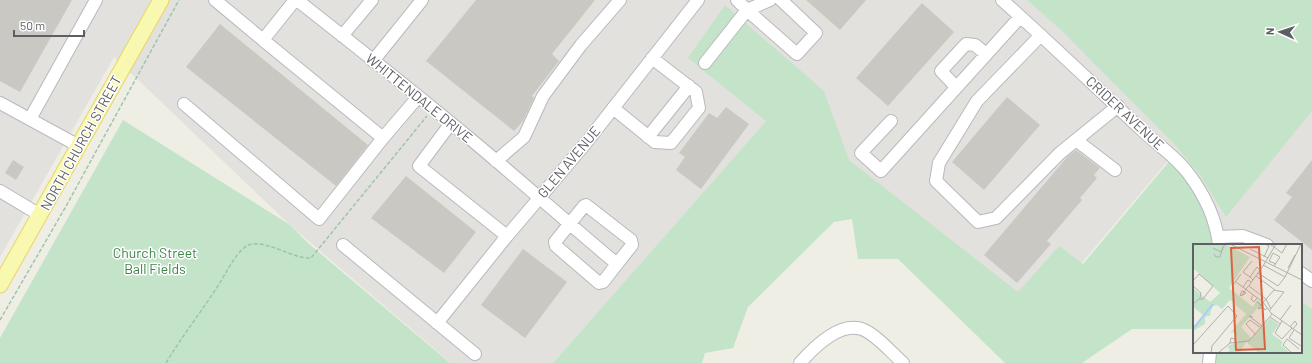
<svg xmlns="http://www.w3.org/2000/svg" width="1312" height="363" font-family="Barlow,sans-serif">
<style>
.industrial{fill:#e2e1dd}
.green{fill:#c4e4c9}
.building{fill:#cac8c2}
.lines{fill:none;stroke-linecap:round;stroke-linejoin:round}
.minor-casing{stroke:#b8b9be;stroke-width:14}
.major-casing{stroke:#e7d666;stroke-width:17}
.path{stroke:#9ec4ae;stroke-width:1.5;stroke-dasharray:4 2;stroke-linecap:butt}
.minor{stroke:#fff;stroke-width:12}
.major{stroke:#f9f8b0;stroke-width:15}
.labels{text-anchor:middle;stroke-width:3;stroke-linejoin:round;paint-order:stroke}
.street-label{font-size:14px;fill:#5d5f65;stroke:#fff}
.park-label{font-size:14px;fill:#3d844b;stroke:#fff}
.inset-river{fill:none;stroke:#abcbf9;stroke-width:2}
.inset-road{fill:none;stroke:#b0b1ae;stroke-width:1}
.view{fill:#dc623e;fill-opacity:0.15;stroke:#dc623e;stroke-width:2}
.inset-edge{fill:none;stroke:#5d5f65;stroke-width:2}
</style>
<rect width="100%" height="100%" fill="#eeeee5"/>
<!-- industrial -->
<path class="industrial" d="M 0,0 L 1312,0 L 1312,335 L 1301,347 L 1301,245 L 1217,245 L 1172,156 L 1035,318 L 766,121 L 553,363 L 451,363 L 290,225 L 114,57 L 0,257 Z"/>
<!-- green -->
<path class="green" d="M 1027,0 L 1312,0 L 1312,111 L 1226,217 L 1200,175 L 1176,146 L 1061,30 Z
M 725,5 L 824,91 L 849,160 L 1018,292 L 1059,246 L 1083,264 L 1172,158 L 1214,222 L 1217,239 L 1225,245 L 1194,245 L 1194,329 L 1132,329 L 1082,363 L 1005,363 L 898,259 L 858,259 L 852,219 L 834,222 L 748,307 L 733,348 L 705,353 L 702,363 L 553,363 L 766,121 L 688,58 Z
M 123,120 L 290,225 L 308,243 L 450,363 L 0,363 L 0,338 Z
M 1301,301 L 1312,309 L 1312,363 L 1213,363 L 1214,352 L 1301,352 Z"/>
<!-- building -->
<path class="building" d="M 0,0 L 72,0 L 20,92 L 0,81 Z
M 476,0 L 595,0 L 552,54 L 559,61 L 532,96 L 534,98 L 523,121 L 514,131 L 426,61 Z
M 806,0 L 866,0 L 840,30 Z
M 922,3 L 954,32 L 888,106 L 856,78 Z
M 220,24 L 368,145 L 336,186 L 186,67 Z
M 1007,97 L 1040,125 L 984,190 L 952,162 Z
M 726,107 L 749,124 L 701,189 L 676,170 L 685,157 L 679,153 L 709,113 L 717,118 Z
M 1076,150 L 1100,168 L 1094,175 L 1097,178 L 1080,198 L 1082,200 L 1047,241 L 1051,244 L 1017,283 L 984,255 L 1068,156 Z
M 13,160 L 24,167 L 16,180 L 5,173 Z
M 1312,160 L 1312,250 L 1274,220 L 1292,197 L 1286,193 Z
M 406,176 L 476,232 L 444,273 L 371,218 Z
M 523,249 L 567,282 L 525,338 L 481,305 Z"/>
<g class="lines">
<defs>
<path id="minor" d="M 215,0 L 263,40
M 295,0 L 263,40 L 383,138 L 418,97
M 297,0 C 357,47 416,94 474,142 C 522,182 569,224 617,264 L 603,282 L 599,283 L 556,246 L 555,242 L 584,206 L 586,205 L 631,240 L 632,245 L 617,264
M 737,0 L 747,10 L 770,0
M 1002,0 C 1050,43 1097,88 1144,132 C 1159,146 1176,157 1188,173 C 1204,194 1216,219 1219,245
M 1041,35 L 977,101 L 939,163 L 936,181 L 978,222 L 996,218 L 1060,153 L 1118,106
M 342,36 L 372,0
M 373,61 L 422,0
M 705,63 L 747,10 L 797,54 L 816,33 L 781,0
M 956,87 L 941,71 L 966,44 L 975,45 L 986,54
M 0,103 L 79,146
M 184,104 L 319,219 L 383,138
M 613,108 L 655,142 L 671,143 L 699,108 L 696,92 L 652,58
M 30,119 L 96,0
M 891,121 L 861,153 L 881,171 L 1020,17
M 451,123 L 419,166 L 507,236
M 648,137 L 689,86
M 1076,140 L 1115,170
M 496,161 L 524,137 L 543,96 L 581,45 L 620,0
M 0,191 L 40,215
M 1218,237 L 1243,236 L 1267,245
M 343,245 L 475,354
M 1301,273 L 1312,281
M 437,323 L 507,236 L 585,144 L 698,0
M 800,363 C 815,346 844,317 868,332 C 881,340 892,353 903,363
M 1209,363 L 1210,352"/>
<path id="major" d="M 0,285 L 161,0"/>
</defs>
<!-- minor casing -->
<use href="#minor" class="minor-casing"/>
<!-- major casing -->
<use href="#major" class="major-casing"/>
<!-- path -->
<path class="path" d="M 0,320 L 65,208 L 179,0
M 166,363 C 181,338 198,316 214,292 C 223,279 229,265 239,253 C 241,250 245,247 248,245 C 267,239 292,259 311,258 L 427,116"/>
<!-- minor -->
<use href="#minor" class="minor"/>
<!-- major -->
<use href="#major" class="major"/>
</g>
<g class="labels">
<!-- street labels -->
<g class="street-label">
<text transform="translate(419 98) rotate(39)" y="5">WHITTENDALE DRIVE</text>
<text transform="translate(1125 113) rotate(43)" y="5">CRIDER AVENUE</text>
<text transform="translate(81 143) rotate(-61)" y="5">NORTH CHURCH STREET</text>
<text transform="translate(569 162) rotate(-50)" y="5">GLEN AVENUE</text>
</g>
<!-- park labels -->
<g class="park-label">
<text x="155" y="258">Church Street<tspan x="155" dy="16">Ball Fields</tspan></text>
</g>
</g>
<!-- overview -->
<g transform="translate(1193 244)">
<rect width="109" height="109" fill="#eeeee5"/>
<path d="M 0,0 L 32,0 L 57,13 L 36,44 L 60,63 L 64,56 L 69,59 L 48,83 L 59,95 L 52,99 L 47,109 L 34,109 L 37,106 L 34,102 L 45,98 L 42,88 L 37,89 L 53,70 L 37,56 L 29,65 L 24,61 L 20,62 L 17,69 L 18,71 L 12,73 L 12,80 L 0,87 L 0,83 L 10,71 L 0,63 L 0,44 L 17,58 L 27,49 L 0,24 ZM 77,74 L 86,81 L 79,90 L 90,98 L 88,101 L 97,109 L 66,109 L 54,99 Z" fill="#c4e4c9"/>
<path class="inset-river" d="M 0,85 L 20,60"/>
<path class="inset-road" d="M 37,0 L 109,36M 77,0 L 89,9 L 94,0M 20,4 L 28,8 L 32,0M 57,5 L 75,14M 21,10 L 23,13 L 27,13 L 30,3M 71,13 L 76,2 L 72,0M 81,22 L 87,13 L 80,9 L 76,17 L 83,20M 95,24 L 102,11M 65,29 L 85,42 L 92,33 L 70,21M 63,32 L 82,46M 57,33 L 50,28 L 59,17M 92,33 L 108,0M 60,36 L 57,33 L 64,23 L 67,26M 0,37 L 6,30 L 20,42 L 10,55 L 6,55 L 0,60M 43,38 L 70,58 L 78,69 L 109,91M 40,41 L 48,30M 0,42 L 8,49 L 7,54M 56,42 L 73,55 L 78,65M 50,43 L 55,36 L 58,38M 60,51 L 58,55 L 61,58 L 64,54M 48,52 L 53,49 L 52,49 L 50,47 L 49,47 L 47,51 L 48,52 L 51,48 L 53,45 L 57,40 L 70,22 L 83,0M 64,58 L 68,61 L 65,65 L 70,63M 74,64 L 72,66 L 68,61 L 81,46 L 91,48 L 76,67M 60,73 L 56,72 L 69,82M 77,73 L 87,80M 87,76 L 98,61M 89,77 L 82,89 L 89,95 L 99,84M 97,83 L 102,77 L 104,80 L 100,85M 101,86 L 96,94 L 108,102M 62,90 L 53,80 L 57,76 L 68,84M 37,99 L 38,94 L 42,95 L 42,98M 0,101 L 35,62 L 44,72 L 19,102 L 18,109M 25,109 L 37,99 L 56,97 L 79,70M 99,109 L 90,101 L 94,95 L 106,105"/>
<path class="view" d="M 66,3 L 72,105 L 43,106 L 38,4 Z"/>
<rect width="109" height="109" class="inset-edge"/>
</g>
<!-- north arrow -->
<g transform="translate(1280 32) rotate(273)" stroke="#ffffff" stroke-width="3" paint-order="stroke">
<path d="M0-3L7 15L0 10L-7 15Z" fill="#5d5f65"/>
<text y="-6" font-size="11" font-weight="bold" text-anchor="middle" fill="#5d5f65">N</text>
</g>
<!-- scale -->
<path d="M14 30v6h70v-6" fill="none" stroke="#5d5f65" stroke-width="2"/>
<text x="20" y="30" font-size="12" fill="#5d5f65" stroke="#ffffff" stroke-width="3" paint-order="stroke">50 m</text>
</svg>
